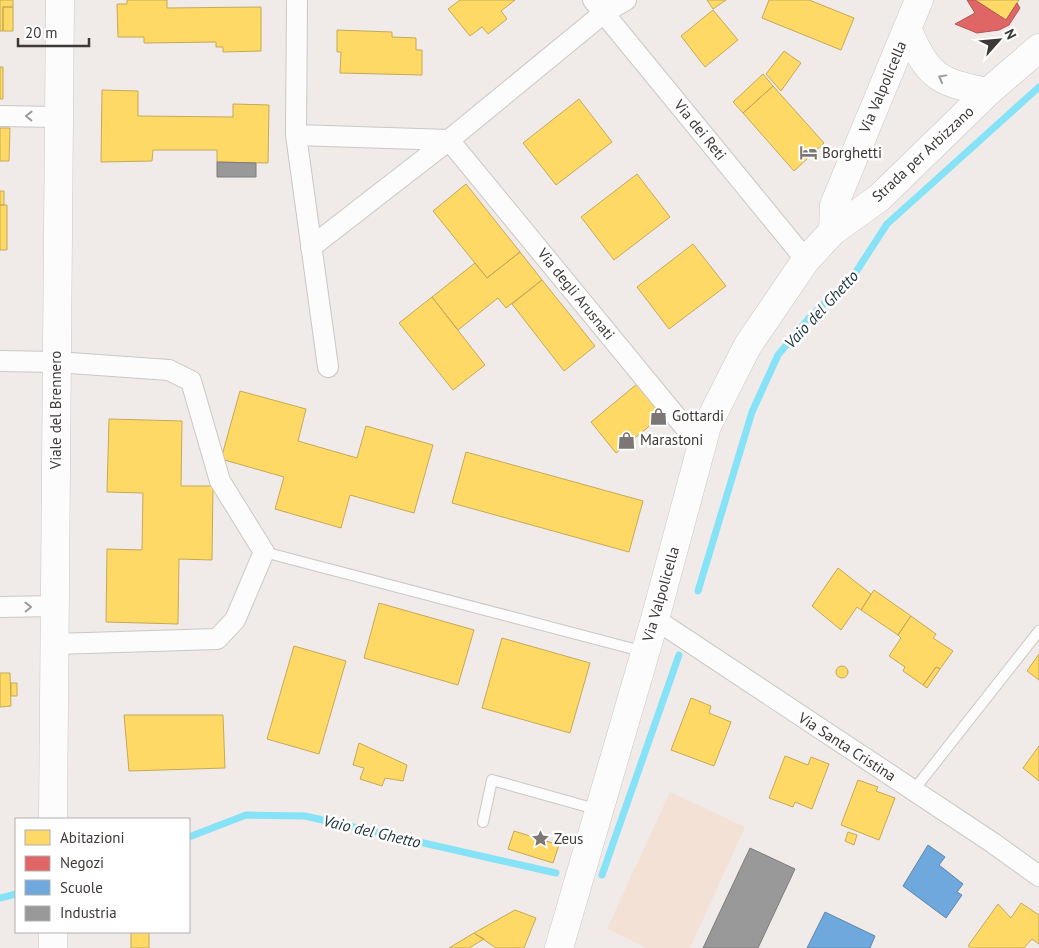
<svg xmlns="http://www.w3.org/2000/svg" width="1039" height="948" font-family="'PT Sans',sans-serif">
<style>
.green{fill:#f3e1d6}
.homes{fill:#ffd966;stroke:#c5a958}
.shops{fill:#e06666;stroke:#af5858}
.schools{fill:#6fa8dc;stroke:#6087aa}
.industry{fill:#999;stroke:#7d7c7c}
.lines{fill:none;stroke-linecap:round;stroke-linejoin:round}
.stream{stroke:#86e2f7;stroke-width:7}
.lane-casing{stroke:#cbc7c5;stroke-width:12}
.street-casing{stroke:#cbc7c5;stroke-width:22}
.secondary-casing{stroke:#cbc7c5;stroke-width:29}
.primary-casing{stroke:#cbc7c5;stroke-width:29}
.lane{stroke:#fdfcfc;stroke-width:10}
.street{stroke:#fdfcfc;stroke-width:20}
.secondary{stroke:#fdfcfc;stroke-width:28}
.primary{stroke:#fdfcfc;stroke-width:28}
.oneway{stroke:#9d9a9a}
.labels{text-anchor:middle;stroke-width:5;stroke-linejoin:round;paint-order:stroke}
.street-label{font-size:15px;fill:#3d3937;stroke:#fff}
.poi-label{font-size:15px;fill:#3d3937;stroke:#fff;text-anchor:start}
.water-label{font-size:16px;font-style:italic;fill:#21383e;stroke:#fff}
</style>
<rect width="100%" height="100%" fill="#f0ebe8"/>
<!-- green -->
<path class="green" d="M 670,792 L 745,827 L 690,948 L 647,948 L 607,929 Z"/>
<!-- homes -->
<path class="homes" d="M 0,0 L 13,0 L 13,7 L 3,7 L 3,31 L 0,31 Z
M 127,0 L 167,0 L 167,8 L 261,7 L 261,51 L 223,52 L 223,47 L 216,47 L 216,42 L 144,43 L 144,37 L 118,37 L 117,4 L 127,4 Z
M 460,0 L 515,0 L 501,11 L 507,19 L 488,34 L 482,27 L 470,36 L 448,9 Z
M 707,0 L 726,0 L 713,9 Z
M 769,0 L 809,0 L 854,18 L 841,50 L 762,18 Z
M 975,0 L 1019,0 L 1006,20 Z
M 3,7 L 13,7 L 13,31 L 3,31 Z
M 713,10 L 738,40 L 705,67 L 681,36 Z
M 337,30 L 392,32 L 392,37 L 416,38 L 416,50 L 422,50 L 422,75 L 340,73 L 341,52 L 337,52 Z
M 784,51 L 801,63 L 781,91 L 766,74 Z
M 0,67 L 3,67 L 3,99 L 0,99 Z
M 763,74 L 773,86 L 743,113 L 733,102 Z
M 773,86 L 824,143 L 794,171 L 743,113 Z
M 102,90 L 138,91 L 138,116 L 233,117 L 233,104 L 269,105 L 268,163 L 217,162 L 217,150 L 153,150 L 152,161 L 101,162 Z
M 579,99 L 612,142 L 556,185 L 523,143 Z
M 0,128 L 10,128 L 9,161 L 0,161 Z
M 637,174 L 670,217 L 614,260 L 581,217 Z
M 466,184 L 520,252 L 487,278 L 433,211 Z
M 0,191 L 4,191 L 4,205 L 0,205 Z
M 0,205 L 7,205 L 7,250 L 0,250 Z
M 693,244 L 726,286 L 669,329 L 637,287 Z
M 520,252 L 542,280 L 506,308 L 498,298 L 458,330 L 432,297 L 475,263 L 487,278 Z
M 542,280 L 595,346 L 564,371 L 512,304 Z
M 432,297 L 485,365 L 453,390 L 399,323 Z
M 637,384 L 662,416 L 616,453 L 591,422 Z
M 240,391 L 306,409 L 298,441 L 357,458 L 366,426 L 433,445 L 414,513 L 350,495 L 341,528 L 275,509 L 284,477 L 221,459 Z
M 109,419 L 182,421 L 181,486 L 213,486 L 212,560 L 179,559 L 178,624 L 106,622 L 107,549 L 142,550 L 143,493 L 107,492 Z
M 466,452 L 643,501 L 629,552 L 452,503 Z
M 838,568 L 871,594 L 861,610 L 857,607 L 841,630 L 812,606 Z
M 874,590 L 911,616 L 898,635 L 861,610 Z
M 379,603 L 474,630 L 458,685 L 364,658 Z
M 911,616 L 936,634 L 933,638 L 953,651 L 940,669 L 936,667 L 923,685 L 903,671 L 905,667 L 889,656 L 901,638 L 898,635 Z
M 502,638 L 590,663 L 570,733 L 482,708 Z
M 294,646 L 346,661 L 319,754 L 267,739 Z
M 1039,654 L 1039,680 L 1027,671 Z
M836 672a6 6 0 1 1 12 0a6 6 0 1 1-12 0Z
M 936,667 L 940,669 L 927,688 L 923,685 Z
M 0,673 L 10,673 L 11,706 L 0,707 Z
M 11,683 L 17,683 L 17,696 L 11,696 Z
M 691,698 L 711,706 L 709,713 L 731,722 L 714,766 L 671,750 Z
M 124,715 L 223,715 L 225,768 L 129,771 Z
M 359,743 L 407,765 L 403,781 L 385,778 L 382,786 L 360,779 L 364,768 L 353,765 Z
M 1039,746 L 1039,781 L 1023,768 Z
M 785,756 L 808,765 L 811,757 L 829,764 L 812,809 L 795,802 L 793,807 L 769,798 Z
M 858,780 L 878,787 L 876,791 L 895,798 L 879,840 L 841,825 Z
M 514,831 L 559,845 L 553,863 L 508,849 Z
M 848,832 L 857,835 L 854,845 L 845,841 Z
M 1021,903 L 1039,915 L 1039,944 L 1032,939 L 1024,948 L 971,948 L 968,946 L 998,904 L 1011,918 Z
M 515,910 L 536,918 L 524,948 L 496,948 L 474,933 Z
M 131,932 L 149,932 L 149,948 L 131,948 Z
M 474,933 L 484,939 L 469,948 L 449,948 Z"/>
<!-- shops -->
<path class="shops" d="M 967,0 L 975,0 L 1006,20 L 1017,3 L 1020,8 L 1009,25 L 999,30 L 977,33 L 955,24 L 975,13 Z"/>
<!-- schools -->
<path class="schools" d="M 928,845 L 945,857 L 939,865 L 963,884 L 957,892 L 962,895 L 946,918 L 903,886 Z
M 825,912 L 875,936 L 870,948 L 807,948 Z"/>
<!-- industry -->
<path class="industry" d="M 217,162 L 256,163 L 256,177 L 217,177 Z
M 750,848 L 795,869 L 758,948 L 703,948 Z"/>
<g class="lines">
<!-- stream -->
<path class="stream" d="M 698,591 L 752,412 L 778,355 L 810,317 L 854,275 L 887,224 L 1039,87
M 189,837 L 246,815 L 305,816 L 556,873
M 602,875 L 679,655
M 0,898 L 16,894"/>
<defs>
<path id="lane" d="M 264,552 L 645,652
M 913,791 L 1039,631
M 483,822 L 492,780 L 599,810"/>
<path id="street" d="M 297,0 L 296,135 L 328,367
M 593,0 L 806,260
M 0,116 L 58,117
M 296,135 L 449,140 L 605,12 L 626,0
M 311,247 L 449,140 L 702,448
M 0,361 L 56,362 L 169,370 L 191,381 L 220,481 L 264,552 L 235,620 L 217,639 L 55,644
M 0,607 L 56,606
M 655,619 L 993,843 L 1039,876"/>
<path id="secondary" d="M 907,28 C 928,76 936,82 988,92
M 833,231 L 834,205 L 919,0
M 559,948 L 655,619 L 707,426 L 748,345 L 806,260 L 833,231 L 879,198 L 988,92 L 1039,48"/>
<path id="primary" d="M 53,819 L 60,0
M 53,932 L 53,948"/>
</defs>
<!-- lane casing -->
<use href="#lane" class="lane-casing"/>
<!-- street casing -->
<use href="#street" class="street-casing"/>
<!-- secondary casing -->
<use href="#secondary" class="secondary-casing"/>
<!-- primary casing -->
<use href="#primary" class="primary-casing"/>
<!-- lane -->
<use href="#lane" class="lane"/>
<!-- street -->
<use href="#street" class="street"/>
<!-- secondary -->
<use href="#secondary" class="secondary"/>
<!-- primary -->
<use href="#primary" class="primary"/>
</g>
<!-- one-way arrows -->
<defs><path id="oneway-chevron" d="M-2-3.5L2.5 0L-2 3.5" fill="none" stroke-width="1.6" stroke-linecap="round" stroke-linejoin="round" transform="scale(1.25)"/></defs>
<g class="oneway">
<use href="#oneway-chevron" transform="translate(942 78) rotate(-151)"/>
<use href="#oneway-chevron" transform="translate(29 116) rotate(-179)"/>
<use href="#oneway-chevron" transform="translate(28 607) rotate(-1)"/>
</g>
<!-- icons -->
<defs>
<symbol id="hotel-bare" viewBox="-9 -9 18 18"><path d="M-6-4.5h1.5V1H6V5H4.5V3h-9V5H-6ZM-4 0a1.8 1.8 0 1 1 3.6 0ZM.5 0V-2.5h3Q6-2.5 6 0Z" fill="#7c7775" stroke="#fff" stroke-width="2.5" paint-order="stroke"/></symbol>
<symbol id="shop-bare" viewBox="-9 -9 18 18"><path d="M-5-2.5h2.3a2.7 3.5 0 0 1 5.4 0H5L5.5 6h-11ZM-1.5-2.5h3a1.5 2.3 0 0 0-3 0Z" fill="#7c7775" stroke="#fff" stroke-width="2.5" paint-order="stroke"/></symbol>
<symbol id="sight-bare" viewBox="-9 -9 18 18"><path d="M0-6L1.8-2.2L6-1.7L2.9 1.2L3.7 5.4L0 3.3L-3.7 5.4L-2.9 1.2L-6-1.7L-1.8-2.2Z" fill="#7c7775" stroke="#fff" stroke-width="2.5" paint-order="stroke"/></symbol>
</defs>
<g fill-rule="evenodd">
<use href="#hotel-bare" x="796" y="140" width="25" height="25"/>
<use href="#shop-bare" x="646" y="404" width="25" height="25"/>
<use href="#shop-bare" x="614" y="428" width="25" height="25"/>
<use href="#sight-bare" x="528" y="826" width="25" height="25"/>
</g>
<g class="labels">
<!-- street labels -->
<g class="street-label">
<text transform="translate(883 87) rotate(-67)" y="5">Via Valpolicella</text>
<text transform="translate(700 130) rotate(51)" y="5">Via dei Reti</text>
<text transform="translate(923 154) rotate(-43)" y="5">Strada per Arbizzano</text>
<text transform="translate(576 294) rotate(51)" y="5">Via degli Arusnati</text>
<text transform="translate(56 410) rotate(-90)" y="5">Viale del Brennero</text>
<text transform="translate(661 594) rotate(-74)" y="5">Via Valpolicella</text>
<text transform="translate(847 747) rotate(33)" y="5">Via Santa Cristina</text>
</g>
<!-- poi labels -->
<g class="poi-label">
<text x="822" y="158">Borghetti</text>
<text x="672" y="421">Gottardi</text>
<text x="640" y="445">Marastoni</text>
<text x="554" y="844">Zeus</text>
</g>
<!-- water labels -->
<g class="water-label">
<text transform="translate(821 309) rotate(-47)" y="6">Vaio del Ghetto</text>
<text transform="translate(372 831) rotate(13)" y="6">Vaio del Ghetto</text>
</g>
</g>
<!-- legend -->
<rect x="15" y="818" width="175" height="115" fill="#ffffff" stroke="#b1b0af"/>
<rect x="25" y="830" width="25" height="15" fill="#ffd966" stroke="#b1b0af"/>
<text x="60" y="843" font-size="15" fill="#3d3937">Abitazioni</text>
<rect x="25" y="856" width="25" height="15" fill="#e06666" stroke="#b1b0af"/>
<text x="60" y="868" font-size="15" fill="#3d3937">Negozi</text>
<rect x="25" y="880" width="25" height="15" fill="#6fa8dc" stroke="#b1b0af"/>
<text x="60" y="893" font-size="15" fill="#3d3937">Scuole</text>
<rect x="25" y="906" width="25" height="15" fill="#999999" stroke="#b1b0af"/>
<text x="60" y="918" font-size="15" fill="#3d3937">Industria</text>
<!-- north arrow -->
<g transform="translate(999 40) rotate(63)" stroke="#ffffff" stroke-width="4" paint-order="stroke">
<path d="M0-4L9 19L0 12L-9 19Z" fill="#3d3937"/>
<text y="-8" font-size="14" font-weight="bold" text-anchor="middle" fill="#3d3937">N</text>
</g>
<!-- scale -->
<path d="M18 38v8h71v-8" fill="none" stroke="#3d3937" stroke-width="2.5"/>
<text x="25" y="38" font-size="15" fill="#3d3937" stroke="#ffffff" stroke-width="4" paint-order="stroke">20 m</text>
</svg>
